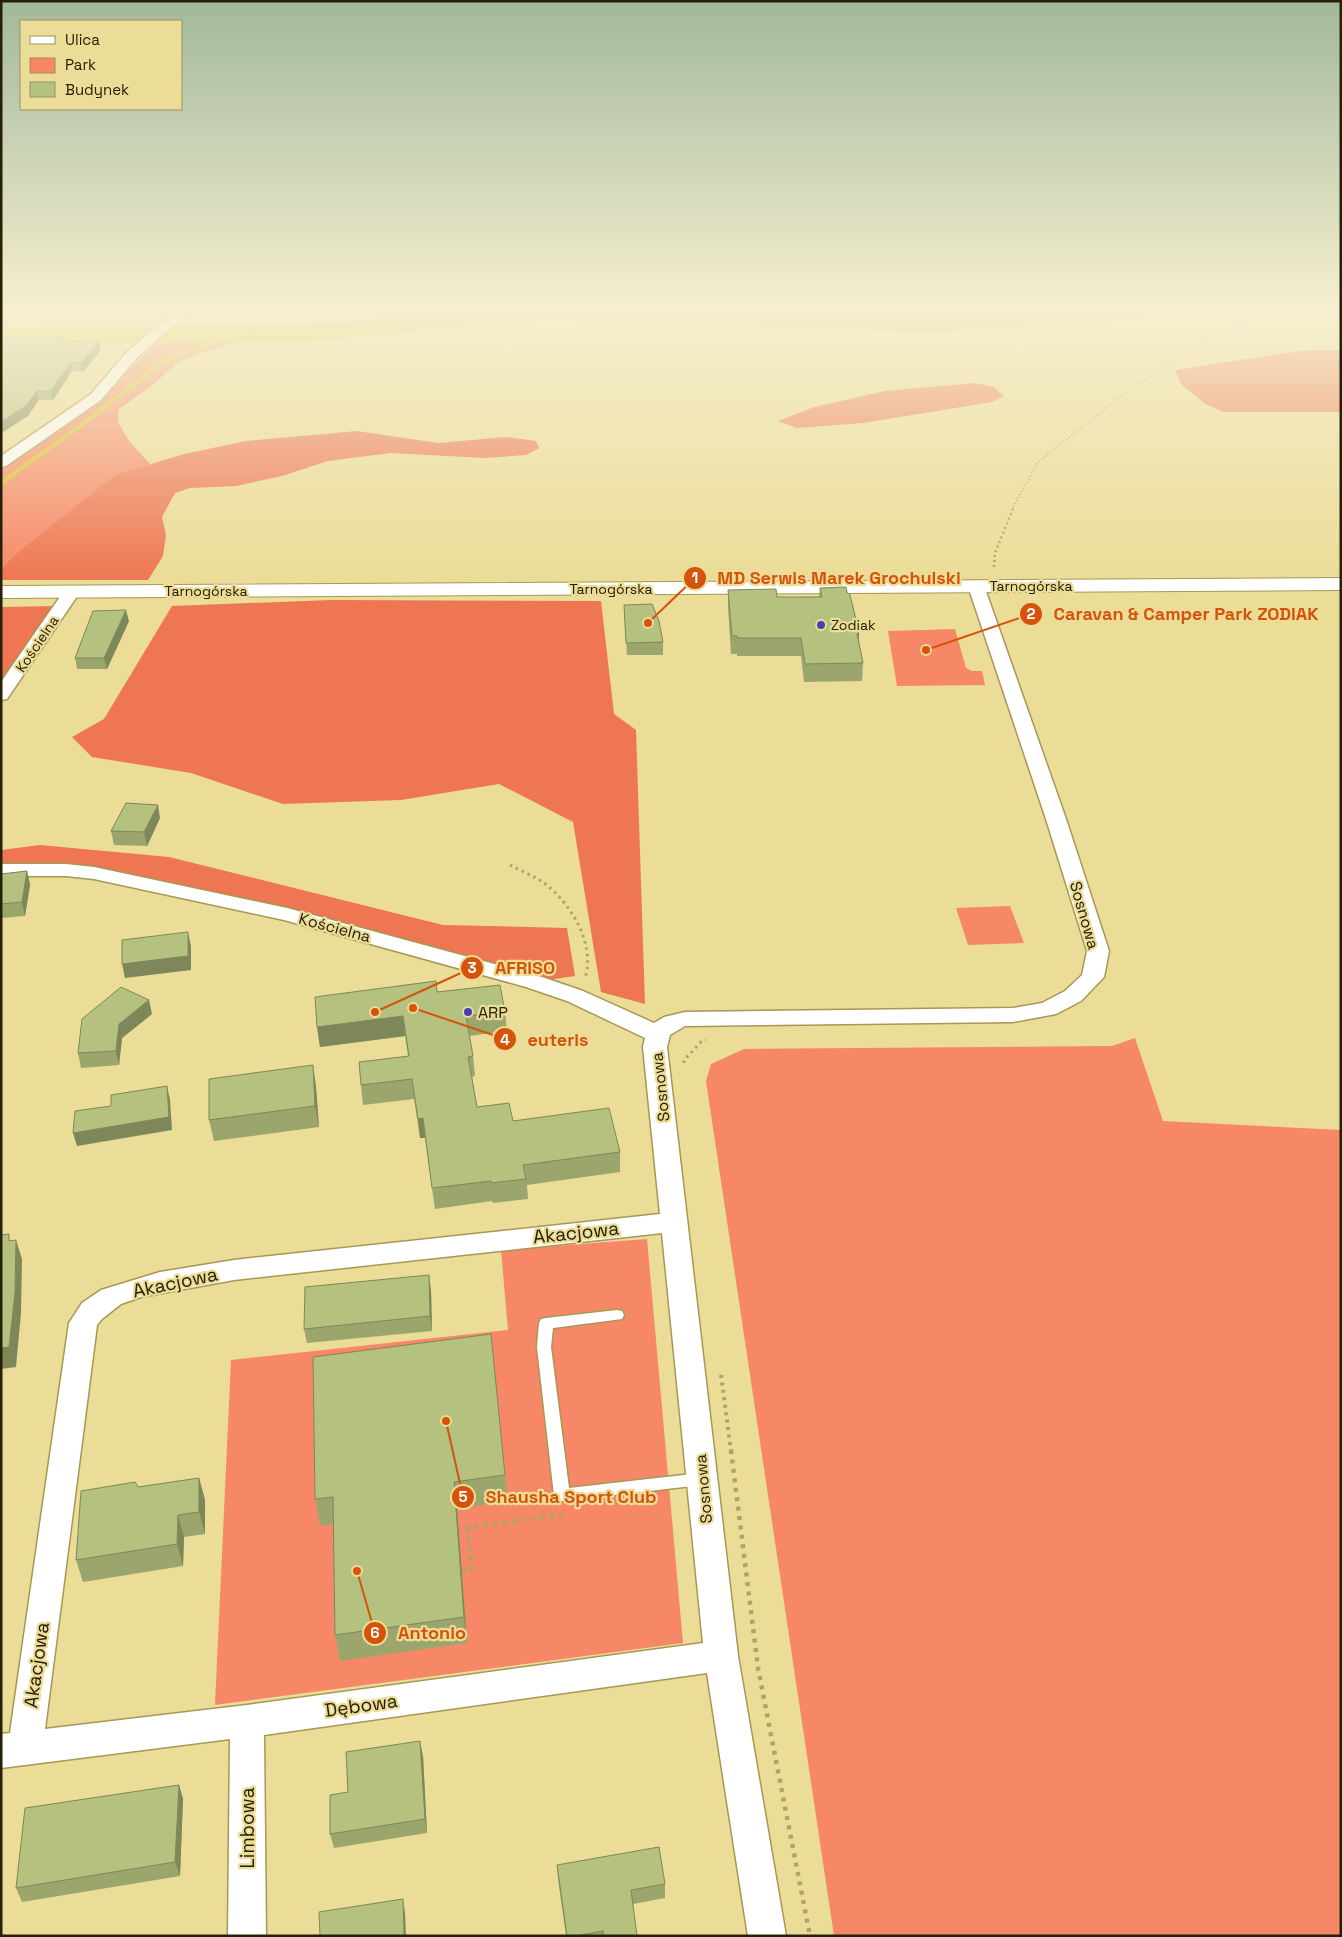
<svg xmlns="http://www.w3.org/2000/svg" width="1342" height="1937" font-family="'Space Grotesk',sans-serif">
<style>
.green{fill:#f68867}
.forest{fill:#ee7652}
.lines{fill:none;stroke-linecap:round;stroke-linejoin:round}
.stream{stroke:#d9bd27;stroke-width:4.5}
.river{fill:#d9bd27;fill-rule:evenodd}
.lane-casing{stroke:#a69855;stroke-width:3}
.street-casing{stroke:#a69855;stroke-width:3}
.primary-casing{stroke:#a69855;stroke-width:2}
.path-far4{stroke:#afa26a;stroke-width:2;stroke-dasharray:1 2.5;stroke-linecap:butt}
.path-far3{stroke:#afa26a;stroke-width:2.5;stroke-dasharray:2 3;stroke-linecap:butt}
.path-far2{stroke:#afa26a;stroke-width:3;stroke-dasharray:2.5 4;stroke-linecap:butt}
.path-far1{stroke:#afa26a;stroke-width:4;stroke-dasharray:3 4.5;stroke-linecap:butt}
.path{stroke:#afa26a;stroke-width:4.5;stroke-dasharray:4 5.5;stroke-linecap:butt}
.lane{fill:#fff;fill-rule:evenodd}
.street{fill:#fff;fill-rule:evenodd}
.primary{fill:#fff;fill-rule:evenodd}
.wall{fill:#9ba66d}
.shaded-wall{fill:#7e8759}
.building{fill:#b4c17f;stroke:#7e8759}
.poi-dot{fill:#4441b7;stroke:#ebdc97;stroke-width:2}
.labels{text-anchor:middle;stroke-width:4.5;stroke-linejoin:round;paint-order:stroke}
.far-street-label{font-size:14px;fill:#262004;stroke:#ebdc97}
.far-poi-label{font-size:14px;fill:#262004;stroke:#ebdc97;text-anchor:start}
.street-label{font-size:16px;fill:#262004;stroke:#ebdc97}
.poi-label{font-size:16px;fill:#262004;stroke:#ebdc97;text-anchor:start}
.near-street-label{font-size:19px;fill:#262004;stroke:#ebdc97}
.leader{fill:none;stroke:#d5530b;stroke-width:2}
.callout-dot{fill:#d5530b;stroke:#ebdc97;stroke-width:2}
.mark-label{font-size:15px;text-anchor:middle;font-weight:bold;fill:#fff}
.callout-label{font-size:18px;text-anchor:middle;font-weight:bold;fill:#d5530b;stroke:#ebdc97;stroke-width:4.5;stroke-linejoin:round;paint-order:stroke}
</style>
<rect width="100%" height="100%" fill="#ebdc97"/>
<!-- green -->
<path class="green" d="M 512,310 L 584,310 L 853,321 L 886,316 L 899,310 L 971,314 L 1024,310 L 1179,310 C 1123,316 1067,318 1011,322 C 977,325 943,328 908,329 L 551,314 L 477,319 L 314,336 L 258,339 L 229,344 L 198,354 L 179,362 L 149,388 L 119,409 L 118,422 L 129,441 L 151,465 L 115,475 L 1,569 L 1,470 L 101,402 L 127,372 L 170,330 L 314,329 Z
M 955,629 L 966,668 L 972,671 L 982,671 L 985,685 L 897,686 L 888,631 Z
M 1010,906 L 1024,943 L 968,945 L 956,908 Z
M 1135,1038 L 1163,1121 L 1341,1130 L 1341,1936 L 834,1936 L 706,1081 L 711,1064 L 744,1049 L 1112,1046 Z
M 647,1239 L 683,1643 L 215,1705 L 231,1360 L 508,1330 L 501,1250 Z"/>
<!-- forest -->
<path class="forest" d="M 1337,350 L 1341,352 L 1341,412 L 1224,412 L 1205,404 L 1181,384 L 1175,370 L 1298,351 Z
M 975,383 L 994,387 L 1004,396 L 992,402 L 863,423 L 797,428 L 778,421 L 814,407 L 885,391 Z
M 357,431 L 438,443 L 506,437 L 536,441 L 539,448 L 526,455 L 485,458 L 391,453 L 328,461 L 282,476 L 236,486 L 190,488 L 175,493 L 162,517 L 166,535 L 163,556 L 148,580 L 1,580 L 1,569 L 15,555 L 115,475 L 184,454 L 246,441 Z
M 331,600 L 601,601 L 614,714 L 636,730 L 645,1004 L 601,992 L 573,822 L 499,784 L 401,800 L 283,804 L 191,773 L 92,757 L 72,737 L 104,719 L 172,606 Z
M 54,606 L 1,683 L 1,607 Z
M 40,845 L 169,857 L 443,925 L 567,928 L 575,976 L 534,982 L 94,873 L 1,870 L 1,850 Z"/>
<g class="lines">
<!-- stream -->
<path class="stream" d="M 1,483 L 87,421 L 164,361 L 234,334"/>
<!-- river -->
<path class="river" d="M 483,310 L 708,310 L 932,317 L 1044,310 L 1169,310 L 1165,315 L 1156,318 L 932,333 L 544,320 L 310,341 L 1,344 L 1,328 L 310,325 Z"/>
<defs>
<path id="lane" d="M 617,1310 L 622,1311 L 624,1315 L 622,1319 L 553,1328 L 551,1347 L 569,1488 L 701,1473 L 706,1474 L 709,1479 L 706,1484 L 701,1485 L 562,1501 L 557,1500 L 554,1495 L 537,1347 L 539,1323 L 541,1319 L 546,1318 Z"/>
<path id="street" d="M 182,310 L 196,310 L 162,335 L 136,359 L 101,400 L 6,466 L 1,467 L 1,456 L 91,394 L 126,353 L 154,329 Z
M 976,581 L 982,582 L 984,586 L 1066,819 L 1109,951 L 1104,977 L 1081,1001 L 1056,1014 L 1013,1022 L 685,1026 L 670,1035 L 667,1047 L 738,1656 L 786,1936 L 748,1936 L 707,1673 L 264,1735 L 266,1936 L 228,1936 L 230,1739 L 1,1768 L 1,1734 L 10,1733 L 69,1323 L 82,1303 L 101,1290 L 160,1272 L 234,1260 L 660,1214 L 643,1047 L 645,1038 L 567,1001 L 526,987 L 284,920 L 94,879 L 66,876 L 1,876 L 1,864 L 66,864 L 94,867 L 287,908 L 542,977 L 583,991 L 654,1023 L 664,1017 L 685,1012 L 1013,1008 L 1042,1003 L 1065,991 L 1082,975 L 1087,951 L 1046,819 L 968,586 L 970,582 ZM 662,1233 L 703,1643 L 247,1705 L 45,1729 L 97,1325 L 102,1319 L 121,1304 L 141,1297 L 234,1280 Z
M 72,587 L 78,588 L 80,592 L 7,699 L 1,700 L 1,682 L 66,588 Z"/>
<path id="primary" d="M 1341,578 L 1341,590 L 1,598 L 1,586 Z"/>
</defs>
<!-- lane casing -->
<use href="#lane" class="lane-casing"/>
<!-- street casing -->
<use href="#street" class="street-casing"/>
<!-- primary casing -->
<use href="#primary" class="primary-casing"/>
<!-- path-far4 -->
<path class="path-far4" d="M 1013,507 L 1038,462 L 1121,396 L 1194,348 L 1271,310"/>
<!-- path-far3 -->
<path class="path-far3" d="M 994,567 L 995,553 L 1014,506"/>
<!-- path-far2 -->
<path class="path-far2" d="M 510,865 C 521,871 534,876 544,883 C 571,903 596,945 585,978
M 684,1063 L 684,1060 L 701,1042 L 706,1040"/>
<!-- path-far1 -->
<path class="path-far1" d="M 721,1375 L 731,1451"/>
<!-- path -->
<path class="path" d="M 731,1450 L 758,1668 L 810,1936
M 456,1529 L 562,1515
M 462,1571 L 471,1570 L 468,1528"/>
<!-- lane -->
<use href="#lane" class="lane"/>
<!-- street -->
<use href="#street" class="street"/>
<!-- primary -->
<use href="#primary" class="primary"/>
</g>
<!-- wall -->
<path class="wall" d="M 60,342 L 101,350 L 83,372 L 72,371 L 53,400 L 39,400 L 28,416 L 1,433 Z
M 820,588 L 859,632 L 859,642 L 863,663 L 862,681 L 804,682 L 801,656 L 737,656 L 737,654 L 731,654 L 728,607 L 728,590 L 777,597 L 819,597 Z
M 624,605 L 663,642 L 663,655 L 627,655 Z
M 129,621 L 107,669 L 77,669 L 75,658 Z
M 160,818 L 147,846 L 114,845 L 111,831 Z
M 27,871 L 30,885 L 25,916 L 1,918 L 1,874 Z
M 437,992 L 505,1012 L 507,1031 L 469,1036 L 473,1056 L 475,1076 L 472,1077 L 477,1107 L 513,1121 L 620,1152 L 620,1172 L 527,1185 L 528,1199 L 493,1203 L 492,1201 L 435,1209 L 425,1138 L 420,1138 L 414,1099 L 363,1105 L 361,1085 L 408,1056 L 405,1036 L 320,1047 L 317,1027 Z
M 152,1014 L 122,1038 L 119,1065 L 81,1068 L 78,1053 Z
M 313,1065 L 316,1087 L 319,1127 L 214,1141 L 209,1120 Z
M 431,1290 L 432,1331 L 307,1343 L 304,1329 Z
M 505,1475 L 508,1502 L 457,1508 L 467,1643 L 340,1661 L 335,1635 L 333,1524 L 320,1526 L 315,1499 Z
M 199,1478 L 205,1500 L 205,1534 L 184,1537 L 183,1566 L 83,1582 L 76,1560 L 138,1487 Z
M 423,1756 L 427,1833 L 334,1848 L 330,1834 L 348,1792 Z
M 179,1785 L 183,1799 L 180,1876 L 22,1902 L 16,1888 Z
M 557,1865 L 665,1884 L 665,1898 L 633,1904 L 637,1936 L 566,1936 L 558,1879 Z"/>
<!-- shaded-wall -->
<path class="shaded-wall" d="M 99,341 L 101,350 L 83,372 L 81,363 Z
M 71,362 L 72,371 L 53,400 L 51,391 Z
M 37,391 L 39,400 L 28,416 L 1,433 L 1,422 Z
M 126,610 L 129,621 L 107,669 L 104,658 Z
M 859,632 L 858,650 L 857,634 Z
M 158,805 L 160,818 L 147,846 L 144,832 Z
M 27,871 L 30,885 L 25,916 L 22,902 Z
M 188,932 L 191,946 L 191,970 L 125,978 L 122,964 Z
M 149,1000 L 152,1014 L 122,1038 L 119,1065 L 116,1051 L 119,1024 Z
M 403,1016 L 405,1036 L 320,1047 L 317,1027 Z
M 313,1065 L 316,1087 L 319,1127 L 315,1106 Z
M 167,1086 L 170,1100 L 172,1130 L 77,1146 L 73,1133 Z
M 423,1118 L 425,1138 L 420,1138 L 418,1119 Z
M 16,1240 L 22,1259 L 21,1313 L 16,1367 L 1,1369 L 1,1348 Z
M 429,1275 L 431,1290 L 432,1331 L 430,1316 Z
M 199,1478 L 205,1500 L 205,1534 L 199,1512 Z
M 454,1482 L 457,1508 L 467,1643 L 464,1617 Z
M 178,1515 L 184,1537 L 183,1566 L 177,1544 Z
M 420,1741 L 423,1756 L 427,1833 L 425,1819 Z
M 179,1785 L 183,1799 L 180,1876 L 175,1862 Z
M 403,1899 L 405,1913 L 406,1936 L 404,1936 Z"/>
<!-- building -->
<path class="building" d="M 1,337 L 59,337 L 56,342 L 99,341 L 81,363 L 71,362 L 51,391 L 37,391 L 26,406 L 1,422 Z
M 846,587 L 847,592 L 850,595 L 859,632 L 857,634 L 863,663 L 805,664 L 801,638 L 737,638 L 737,636 L 732,636 L 728,590 L 776,589 L 777,597 L 822,597 L 820,588 Z
M 652,604 L 659,621 L 663,642 L 626,643 L 624,605 Z
M 126,610 L 104,658 L 75,658 L 93,611 Z
M 126,803 L 158,805 L 144,832 L 111,831 Z
M 27,871 L 22,902 L 1,904 L 1,874 Z
M 188,932 L 188,956 L 122,964 L 122,940 Z
M 436,981 L 437,992 L 500,985 L 505,1012 L 466,1016 L 473,1056 L 468,1057 L 477,1107 L 509,1103 L 513,1121 L 609,1108 L 620,1152 L 523,1165 L 526,1179 L 491,1183 L 491,1181 L 432,1188 L 423,1118 L 418,1119 L 412,1079 L 361,1085 L 359,1062 L 409,1056 L 403,1016 L 317,1027 L 315,997 Z
M 121,987 L 149,1000 L 119,1024 L 116,1051 L 78,1053 L 82,1019 Z
M 313,1065 L 315,1106 L 209,1120 L 209,1079 Z
M 167,1086 L 169,1117 L 73,1133 L 75,1111 L 111,1106 L 111,1095 Z
M 9,1234 L 9,1241 L 16,1240 L 15,1293 L 9,1347 L 1,1348 L 1,1235 Z
M 429,1275 L 430,1316 L 304,1329 L 305,1287 Z
M 491,1334 L 505,1475 L 454,1482 L 464,1617 L 335,1635 L 333,1497 L 315,1499 L 313,1357 Z
M 199,1478 L 199,1512 L 178,1515 L 177,1544 L 76,1560 L 81,1491 L 135,1482 L 138,1487 Z
M 420,1741 L 425,1819 L 330,1834 L 330,1795 L 348,1792 L 346,1752 Z
M 179,1785 L 175,1862 L 16,1888 L 25,1808 Z
M 659,1847 L 665,1884 L 631,1890 L 637,1936 L 604,1936 L 603,1931 L 575,1936 L 567,1936 L 557,1865 Z
M 403,1899 L 404,1936 L 320,1936 L 319,1912 Z"/>
<!-- sky -->
<linearGradient id="sky" x2="0" y2="1"><stop stop-color="#a2b89b"/><stop offset="0.53" stop-color="#f6efd0"/><stop offset="1" stop-color="#f6efd0" stop-opacity="0"/></linearGradient>
<rect width="1342" height="581" fill="url(#sky)"/>
<!-- markers -->
<g class="poi-dot">
<circle cx="821" cy="625" r="5"/>
<circle cx="468" cy="1012" r="5"/>
</g>
<g class="labels">
<!-- far-street labels -->
<g class="far-street-label">
<text x="1031" y="591">Tarnogórska</text>
<text x="611" y="594">Tarnogórska</text>
<text x="206" y="596">Tarnogórska</text>
<text transform="translate(37 644) rotate(-56)" y="5">Kościelna</text>
</g>
<!-- far-poi labels -->
<g class="far-poi-label">
<text x="831" y="630">Zodiak</text>
</g>
<!-- street labels -->
<g class="street-label">
<text transform="translate(1085 915) rotate(74)" y="6">Sosnowa</text>
<text transform="translate(335 927) rotate(15)" y="6">Kościelna</text>
<text transform="translate(660 1087) rotate(-96)" y="6">Sosnowa</text>
<text transform="translate(703 1489) rotate(-95)" y="6">Sosnowa</text>
</g>
<!-- poi labels -->
<g class="poi-label">
<text x="478" y="1018">ARP</text>
</g>
<!-- near-street labels -->
<g class="near-street-label">
<text transform="translate(576 1232) rotate(-6)" y="7">Akacjowa</text>
<text transform="translate(175 1282) rotate(-12)" y="7">Akacjowa</text>
<text transform="translate(36 1665) rotate(-82)" y="7">Akacjowa</text>
<text transform="translate(361 1705) rotate(-8)" y="7">Dębowa</text>
<text transform="translate(247 1828) rotate(-90)" y="7">Limbowa</text>
</g>
</g>
<!-- callouts -->
<path class="leader" d="M648 623L695 578M926 650L1031 614M375 1012L472 968M413 1008L505 1039M446 1421L463 1497M357 1571L375 1633"/>
<g class="callout-dot">
<circle cx="648" cy="623" r="5"/>
<circle cx="926" cy="650" r="5"/>
<circle cx="375" cy="1012" r="5"/>
<circle cx="413" cy="1008" r="5"/>
<circle cx="446" cy="1421" r="5"/>
<circle cx="357" cy="1571" r="5"/>
<circle cx="695" cy="578" r="12"/>
<circle cx="1031" cy="614" r="12"/>
<circle cx="472" cy="968" r="12"/>
<circle cx="505" cy="1039" r="12"/>
<circle cx="463" cy="1497" r="12"/>
<circle cx="375" cy="1633" r="12"/>
</g>
<g class="mark-label">
<text x="695" y="583">1</text>
<text x="1031" y="619">2</text>
<text x="472" y="973">3</text>
<text x="505" y="1045">4</text>
<text x="463" y="1502">5</text>
<text x="375" y="1638">6</text>
</g>
<g class="callout-label">
<text x="839" y="584">MD Serwis Marek Grochulski</text>
<text x="1186" y="620">Caravan &amp; Camper Park ZODIAK</text>
<text x="525" y="974">AFRISO</text>
<text x="558" y="1046">euteris</text>
<text x="571" y="1503">Shausha Sport Club</text>
<text x="432" y="1639">Antonio</text>
</g>
<!-- border -->
<rect width="1342" height="1937" fill="none" stroke="#262004" stroke-width="5"/>
<!-- legend -->
<rect x="20" y="20" width="162" height="90" fill="#ebdc97" stroke="#9c915c"/>
<rect x="30" y="36" width="25" height="8" fill="#ffffff" stroke="#9c915c"/>
<text x="65" y="45" font-size="15" fill="#262004">Ulica</text>
<rect x="30" y="58" width="25" height="15" fill="#f68867" stroke="#9c915c"/>
<text x="65" y="70" font-size="15" fill="#262004">Park</text>
<rect x="30" y="82" width="25" height="15" fill="#b4c17f" stroke="#9c915c"/>
<text x="65" y="95" font-size="15" fill="#262004">Budynek</text>
</svg>
